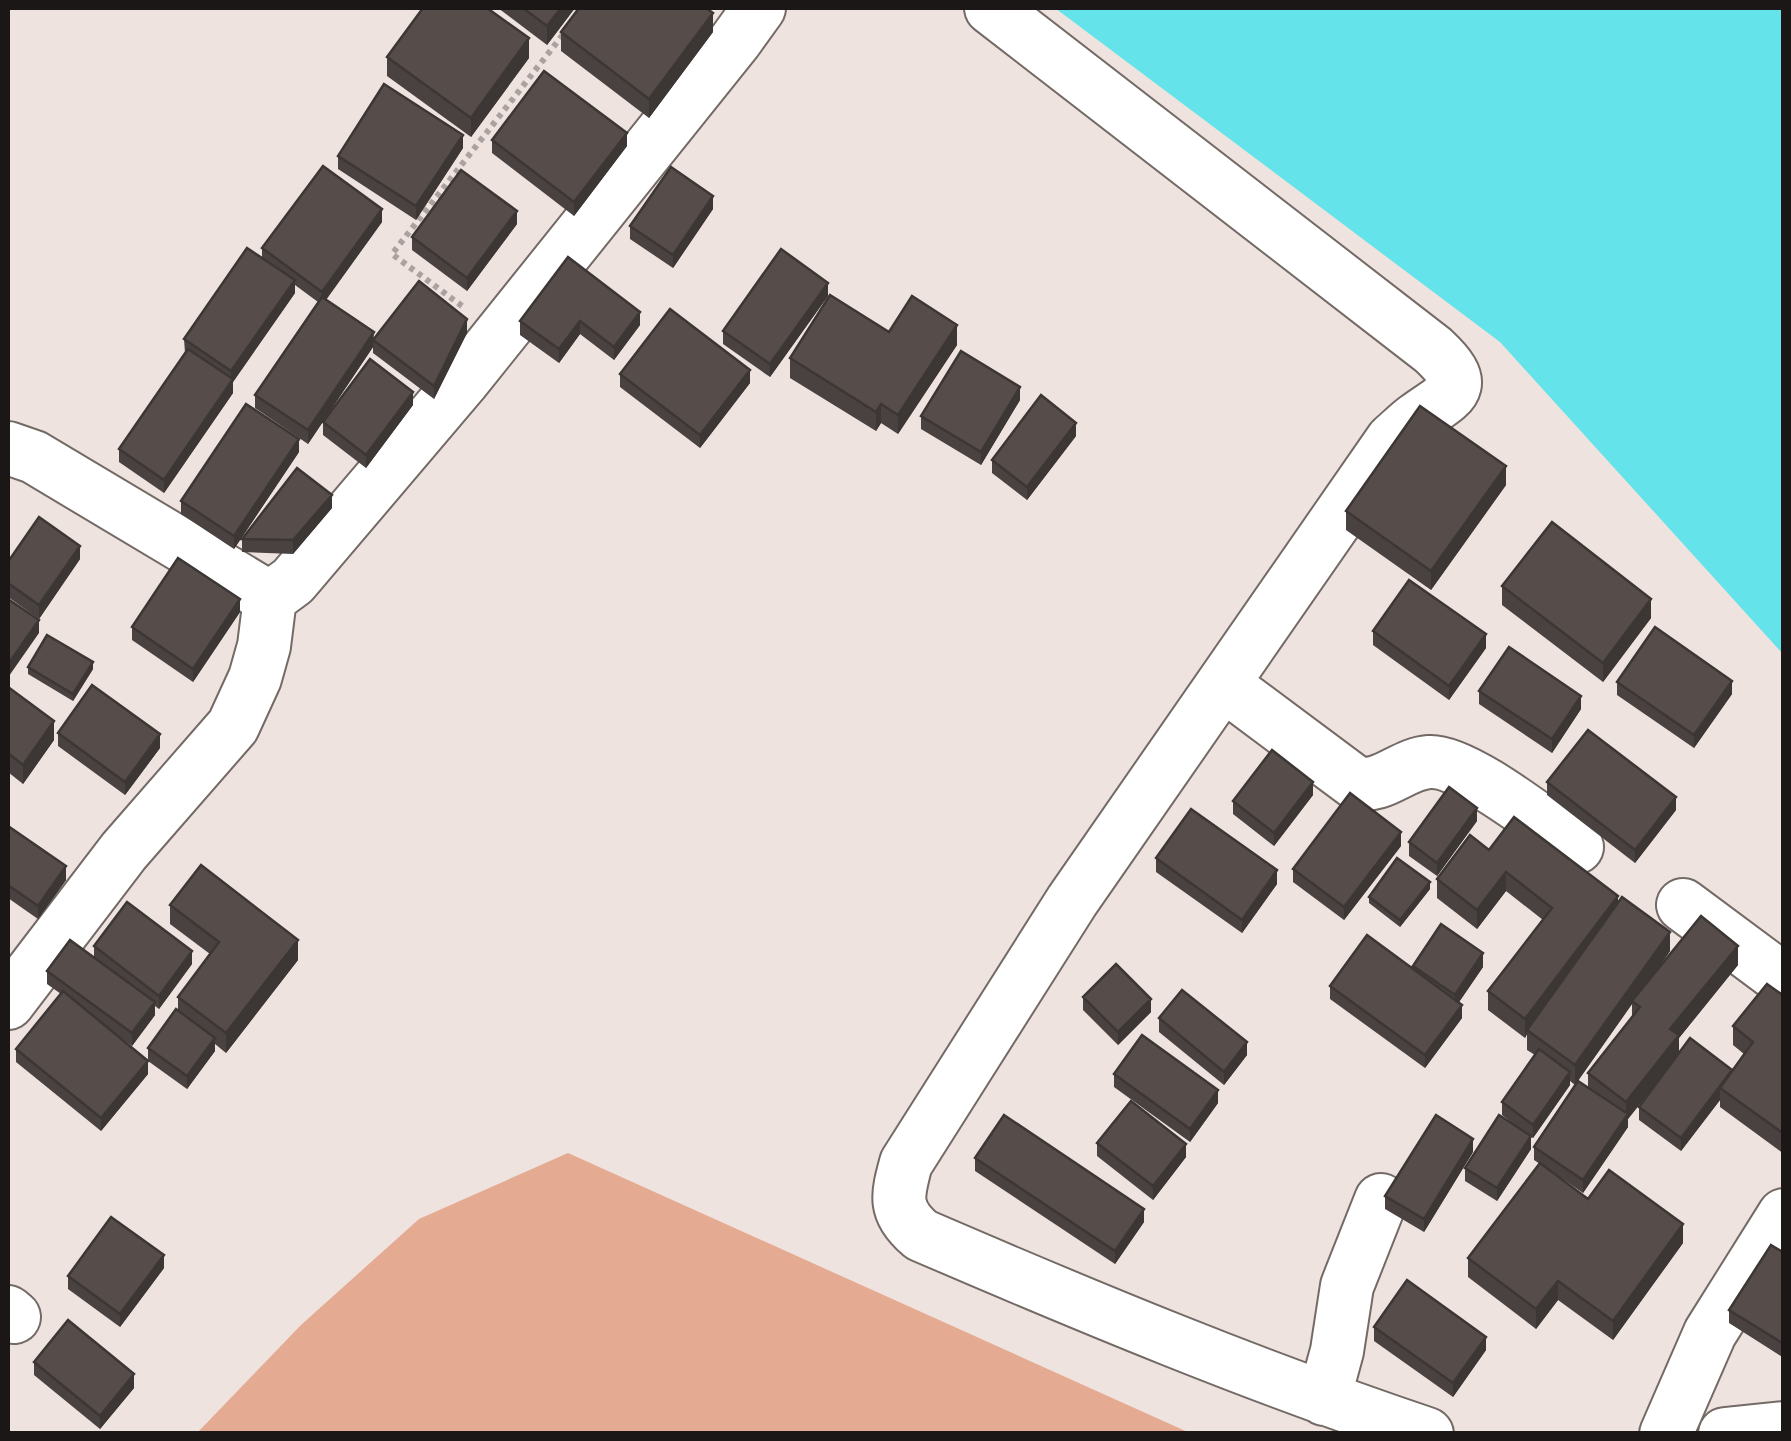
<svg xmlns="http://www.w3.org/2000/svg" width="1791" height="1441" font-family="Arial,sans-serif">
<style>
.green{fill:#e5aa92}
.water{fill:#64e3ea}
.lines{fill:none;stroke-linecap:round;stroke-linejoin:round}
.minor-casing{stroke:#736a66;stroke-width:56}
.path{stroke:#aba29f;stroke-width:6;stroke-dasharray:5 5;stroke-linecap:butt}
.minor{stroke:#fff;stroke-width:52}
.wall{fill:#4a4240}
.shaded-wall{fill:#3c3634}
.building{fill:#564d4a;stroke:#3c3634;stroke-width:2.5}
</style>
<rect width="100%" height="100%" fill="#eee3df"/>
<!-- green -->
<path class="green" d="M 568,1153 L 1190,1433 L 197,1433 L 301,1325 L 419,1219 Z"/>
<!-- water -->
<path class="water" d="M 1055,8 L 1783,8 L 1783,654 L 1500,342 Z"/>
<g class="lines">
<defs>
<path id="minor" d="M 991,8 L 1433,350 C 1475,389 1450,394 1416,419 C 1408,425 1400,433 1392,440 L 1072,901 L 906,1163 C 897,1196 893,1211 921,1235 C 1088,1307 1254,1376 1427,1434
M 8,448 L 34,457 L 270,598 L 293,581 L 462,382 L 736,40 L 759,8
M 1223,684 L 1356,783 C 1383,789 1402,764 1429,762 C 1463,759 1546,826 1577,847
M 1683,905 L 1784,980
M 8,1003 L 124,851 L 233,726 L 255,678 L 264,646 L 270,598
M 8,1312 L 14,1317
M 1324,1399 L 1337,1351 L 1347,1286 L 1381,1200
M 1666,1434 L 1710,1333 L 1784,1215
M 1725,1434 L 1784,1428"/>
</defs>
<!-- minor casing -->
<use href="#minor" class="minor-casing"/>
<!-- path -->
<path class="path" d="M 462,306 L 392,254 L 565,32"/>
<!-- minor -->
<use href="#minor" class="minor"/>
</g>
<!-- wall -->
<path class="wall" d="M 498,8 L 575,8 L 547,45 Z
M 561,32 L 713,32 L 649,118 L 561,51 Z
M 387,57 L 529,58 L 471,137 L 387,76 Z
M 492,140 L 627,146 L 574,216 L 492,153 Z
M 463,148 L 416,220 L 338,169 L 338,156 Z
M 713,209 L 673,268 L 630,239 L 630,226 Z
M 382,222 L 326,300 L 374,339 L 467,333 L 434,399 L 373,353 L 373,347 L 308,444 L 255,408 L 255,395 L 318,302 L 295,285 L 295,293 L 233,382 L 233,393 L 164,493 L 119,462 L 119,449 L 185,353 L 184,339 L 262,258 L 262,248 Z
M 517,224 L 467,291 L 412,250 L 412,237 Z
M 568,257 L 640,325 L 614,360 L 580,334 L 559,363 L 520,335 L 520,321 Z
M 828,296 L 770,377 L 723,344 L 723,331 Z
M 889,332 L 957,345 L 898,434 L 881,423 L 876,431 L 790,378 L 790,358 Z
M 620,374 L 750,383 L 700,448 L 620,387 Z
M 1020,400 L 981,465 L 921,429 L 921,416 Z
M 413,405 L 366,468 L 323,435 L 323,422 Z
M 1076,436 L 1027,500 L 992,473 L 992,460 Z
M 299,452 L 234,549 L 181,514 L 181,501 Z
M 1506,485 L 1431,590 L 1346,530 L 1346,511 Z
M 332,508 L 293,554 L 242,552 L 242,539 Z
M 80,559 L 39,619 L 8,597 L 8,562 Z
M 1502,586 L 1651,618 L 1603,682 L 1502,605 Z
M 240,612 L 193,682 L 132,640 L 132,627 Z
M 1373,631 L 1486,648 L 1449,700 L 1373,645 Z
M 28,667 L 93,669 L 73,701 L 28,674 Z
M 1617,682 L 1732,694 L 1694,748 L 1617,695 Z
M 8,687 L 54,740 L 23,784 L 8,772 Z
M 1479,691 L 1581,709 L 1552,753 L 1479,704 Z
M 58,733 L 160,748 L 125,795 L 58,746 Z
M 1547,782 L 1676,810 L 1635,863 L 1547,795 Z
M 1313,795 L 1274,846 L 1233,814 L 1233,801 Z
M 1477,821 L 1437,876 L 1409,856 L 1409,842 Z
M 8,826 L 66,880 L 38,919 L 8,898 Z
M 1401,846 L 1344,920 L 1293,882 L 1293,869 Z
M 1489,850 L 1618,904 L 1670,951 L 1654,975 L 1738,965 L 1679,1038 L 1679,1054 L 1732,1071 L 1744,1054 L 1733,1045 L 1733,1026 L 1784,996 L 1784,1154 L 1720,1107 L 1720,1100 L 1681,1151 L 1639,1120 L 1639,1107 L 1663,1074 L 1628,1119 L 1628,1127 L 1583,1193 L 1547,1168 L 1588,1199 L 1683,1243 L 1613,1340 L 1558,1300 L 1536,1329 L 1468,1277 L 1468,1258 L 1540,1164 L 1534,1160 L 1534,1147 L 1588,1088 L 1588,1073 L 1632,1018 L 1632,1004 L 1575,1085 L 1570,1081 L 1570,1085 L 1533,1138 L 1531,1137 L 1531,1149 L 1497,1201 L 1465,1181 L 1465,1168 L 1516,1126 L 1502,1115 L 1502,1102 L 1535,1055 L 1527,1050 L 1527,1034 L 1525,1038 L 1488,1010 L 1488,991 L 1543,920 L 1506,891 L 1477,929 L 1437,898 L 1437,879 Z
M 1156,858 L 1277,884 L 1242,933 L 1156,872 Z
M 1430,889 L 1400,927 L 1369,903 L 1369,897 Z
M 170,905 L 298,960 L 226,1053 L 215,1044 L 215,1051 L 187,1089 L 148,1061 L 148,1074 L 101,1131 L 16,1062 L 16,1049 L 61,994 L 47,984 L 47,971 L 94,957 L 94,946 L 192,964 L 159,1009 L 155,1006 L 155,1015 L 132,1046 L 110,1030 L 148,1061 L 148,1048 L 178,1011 L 178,997 L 210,954 L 170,924 Z
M 1413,966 L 1483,967 L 1459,1002 L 1462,1018 L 1425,1068 L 1330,999 L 1330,986 L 1413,969 Z
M 1083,997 L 1151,1012 L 1118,1045 L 1083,1010 Z
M 1159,1018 L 1247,1055 L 1224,1085 L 1159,1032 Z
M 1114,1074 L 1218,1103 L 1190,1142 L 1114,1087 Z
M 1097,1143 L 1186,1157 L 1153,1200 L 1097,1156 Z
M 1473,1152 L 1424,1232 L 1385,1209 L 1385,1196 Z
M 975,1158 L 1144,1222 L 1115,1264 L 975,1171 Z
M 1784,1253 L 1784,1358 L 1729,1323 L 1729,1310 Z
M 164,1268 L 120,1327 L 68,1289 L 68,1276 Z
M 1374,1327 L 1486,1350 L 1453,1397 L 1374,1341 Z
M 34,1362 L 134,1388 L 100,1429 L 34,1375 Z"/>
<!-- shaded-wall -->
<path class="shaded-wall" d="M 561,8 L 575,8 L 547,45 L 547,26 Z
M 713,13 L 713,32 L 649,118 L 649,99 Z
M 529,38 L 529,58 L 471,137 L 471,118 Z
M 627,133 L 627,146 L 574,216 L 574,202 Z
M 463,135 L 463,148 L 416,220 L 416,206 Z
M 713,196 L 713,209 L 673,268 L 673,255 Z
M 382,209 L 382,222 L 322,305 L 322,292 Z
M 517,211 L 517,224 L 467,291 L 467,278 Z
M 295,280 L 295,293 L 233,382 L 233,393 L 164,493 L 164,480 L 231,381 L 231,371 Z
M 828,283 L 828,296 L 770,377 L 770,364 Z
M 640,312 L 640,325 L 614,360 L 614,347 Z
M 467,319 L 467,333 L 434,399 L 434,386 Z
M 580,321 L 580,334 L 559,363 L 559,349 Z
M 957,325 L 957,345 L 898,434 L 898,415 Z
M 374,332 L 373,347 L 308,444 L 308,430 Z
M 750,370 L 750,383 L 700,448 L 700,435 Z
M 1020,387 L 1020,400 L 981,465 L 981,452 Z
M 413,392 L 413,405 L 366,468 L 366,455 Z
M 881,404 L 881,423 L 876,431 L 876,412 Z
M 1076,423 L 1076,436 L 1027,500 L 1027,487 Z
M 299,439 L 299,452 L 234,549 L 234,536 Z
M 1506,466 L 1506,485 L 1431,590 L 1431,571 Z
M 332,495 L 332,508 L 293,554 L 293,540 Z
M 80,546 L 80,559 L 39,619 L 39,605 Z
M 240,599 L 240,612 L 193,682 L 193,669 Z
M 1651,599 L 1651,618 L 1603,682 L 1603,663 Z
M 39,620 L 39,633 L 9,676 L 9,663 Z
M 1486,634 L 1486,648 L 1449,700 L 1449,686 Z
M 93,662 L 93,669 L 73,701 L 73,694 Z
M 1732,681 L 1732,694 L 1694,748 L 1694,735 Z
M 1581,696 L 1581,709 L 1552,753 L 1552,739 Z
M 54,721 L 54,740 L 23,784 L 23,765 Z
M 160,734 L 160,748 L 125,795 L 125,782 Z
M 1313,782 L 1313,795 L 1274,846 L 1274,833 Z
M 1676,797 L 1676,810 L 1635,863 L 1635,850 Z
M 1477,808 L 1477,821 L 1437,876 L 1437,863 Z
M 1401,832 L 1401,846 L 1344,920 L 1344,907 Z
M 66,866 L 66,880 L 38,919 L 38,906 Z
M 1277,870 L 1277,884 L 1242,933 L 1242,920 Z
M 1506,872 L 1506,891 L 1477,929 L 1477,910 Z
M 1430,882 L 1430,889 L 1400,927 L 1400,920 Z
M 1618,896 L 1618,915 L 1527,1030 L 1527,1034 L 1525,1038 L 1525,1019 Z
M 1670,932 L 1670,951 L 1634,1002 L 1632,1001 L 1632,1004 L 1575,1085 L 1575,1065 Z
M 298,940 L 298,960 L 226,1053 L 226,1033 Z
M 1738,946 L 1738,965 L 1679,1038 L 1679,1055 L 1628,1119 L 1628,1127 L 1583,1193 L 1583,1180 L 1626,1117 L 1626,1102 L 1670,1029 Z
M 192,951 L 192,964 L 159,1009 L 159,996 Z
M 1483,953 L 1483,967 L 1455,1008 L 1455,995 Z
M 1151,999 L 1151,1012 L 1118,1045 L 1118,1032 Z
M 155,1002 L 155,1015 L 132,1046 L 132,1033 Z
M 1462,1005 L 1462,1018 L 1425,1068 L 1425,1055 Z
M 215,1038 L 215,1051 L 187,1089 L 187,1076 Z
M 1247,1042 L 1247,1055 L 1224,1085 L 1224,1072 Z
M 148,1061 L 148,1074 L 101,1131 L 101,1118 Z
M 1732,1070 L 1720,1088 L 1720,1100 L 1681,1151 L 1681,1138 Z
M 1570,1072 L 1570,1085 L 1533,1138 L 1533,1125 Z
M 1218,1090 L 1218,1103 L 1190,1142 L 1190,1129 Z
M 1531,1136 L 1531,1149 L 1497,1201 L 1497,1188 Z
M 1473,1139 L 1473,1152 L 1424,1232 L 1424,1219 Z
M 1186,1144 L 1186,1157 L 1153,1200 L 1153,1186 Z
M 1144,1209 L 1144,1222 L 1115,1264 L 1115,1251 Z
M 1683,1224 L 1683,1243 L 1613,1340 L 1613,1321 Z
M 164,1255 L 164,1268 L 120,1327 L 120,1314 Z
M 1558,1281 L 1558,1300 L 1536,1329 L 1536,1309 Z
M 1486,1337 L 1486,1350 L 1453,1397 L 1453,1383 Z
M 134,1374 L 134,1388 L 100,1429 L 100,1416 Z"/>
<!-- building -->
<path class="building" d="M 423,8 L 487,8 L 529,38 L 471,118 L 387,57 Z
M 523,8 L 561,8 L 547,26 Z
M 579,8 L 706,8 L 713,13 L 649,99 L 561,32 Z
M 544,71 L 627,133 L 574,202 L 492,140 Z
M 384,84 L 463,135 L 416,206 L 338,156 Z
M 323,166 L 382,209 L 322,292 L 262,248 Z
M 671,167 L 713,196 L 673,255 L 630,226 Z
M 461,170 L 517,211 L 467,278 L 412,237 Z
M 247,248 L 295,280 L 231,371 L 184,339 Z
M 781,249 L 828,283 L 770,364 L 723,331 Z
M 568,257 L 640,312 L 614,347 L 580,321 L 559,349 L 520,321 Z
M 419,281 L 467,319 L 434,386 L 373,340 Z
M 830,295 L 889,332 L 912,296 L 957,325 L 898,415 L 881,404 L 876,412 L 790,358 Z
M 322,297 L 374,332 L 308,430 L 255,395 Z
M 670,309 L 750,370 L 700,435 L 620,374 Z
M 188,349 L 233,379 L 164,480 L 119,449 Z
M 961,351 L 1020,387 L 981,452 L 921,416 Z
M 370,359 L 413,392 L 366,455 L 323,422 Z
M 1041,395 L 1076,423 L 1027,487 L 992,460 Z
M 246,404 L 299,439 L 234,536 L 181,501 Z
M 1420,406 L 1506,466 L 1431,571 L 1346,511 Z
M 297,468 L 332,495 L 293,540 L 242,539 Z
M 39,517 L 80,546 L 39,605 L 8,583 L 8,562 Z
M 1552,522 L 1651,599 L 1603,663 L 1502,586 Z
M 178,558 L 240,599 L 193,669 L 132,627 Z
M 1409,580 L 1486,634 L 1449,686 L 1373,631 Z
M 8,599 L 39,620 L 9,663 L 8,661 Z
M 1655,627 L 1732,681 L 1694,735 L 1617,682 Z
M 47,635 L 93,662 L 73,694 L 28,667 Z
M 1509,647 L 1581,696 L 1552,739 L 1479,691 Z
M 92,685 L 160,734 L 125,782 L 58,733 Z
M 8,687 L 54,721 L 23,765 L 8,753 Z
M 1588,730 L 1676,797 L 1635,850 L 1547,782 Z
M 1272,750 L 1313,782 L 1274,833 L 1233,801 Z
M 1449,787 L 1477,808 L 1437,863 L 1409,842 Z
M 1350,793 L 1401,832 L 1344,907 L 1293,869 Z
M 1191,809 L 1277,870 L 1242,920 L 1156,858 Z
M 1514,817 L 1618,896 L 1525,1019 L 1488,991 L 1552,908 L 1506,872 L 1477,910 L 1437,879 L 1470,835 L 1489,850 Z
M 8,826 L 66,866 L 38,906 L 8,885 Z
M 1397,858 L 1430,882 L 1400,920 L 1369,897 Z
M 201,865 L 298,940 L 226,1033 L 178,997 L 219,942 L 170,905 Z
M 1622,897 L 1670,932 L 1575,1065 L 1527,1030 Z
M 127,902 L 192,951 L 159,996 L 94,946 Z
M 1701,916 L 1738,946 L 1670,1029 L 1679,1035 L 1626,1102 L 1588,1073 L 1640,1007 L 1632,1001 Z
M 1441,924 L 1483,953 L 1455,995 L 1413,966 Z
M 1367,935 L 1462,1005 L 1425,1055 L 1330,986 Z
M 70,940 L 155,1002 L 132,1033 L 47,971 Z
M 1116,964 L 1151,999 L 1118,1032 L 1083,997 Z
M 1767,984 L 1784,996 L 1784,1134 L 1720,1088 L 1753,1042 L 1733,1026 Z
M 1182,990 L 1247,1042 L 1224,1072 L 1159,1018 Z
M 63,991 L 148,1061 L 101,1118 L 16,1049 Z
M 176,1009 L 215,1038 L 187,1076 L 148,1048 Z
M 1142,1035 L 1218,1090 L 1190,1129 L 1114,1074 Z
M 1690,1038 L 1732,1070 L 1681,1138 L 1639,1107 Z
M 1539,1049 L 1570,1072 L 1533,1125 L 1502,1102 Z
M 1578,1081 L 1628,1114 L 1583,1180 L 1534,1147 Z
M 1131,1101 L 1186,1144 L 1153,1186 L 1097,1143 Z
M 1004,1115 L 1144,1209 L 1115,1251 L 975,1158 Z
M 1436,1115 L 1473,1139 L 1424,1219 L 1385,1196 Z
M 1499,1115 L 1531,1136 L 1497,1188 L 1465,1168 Z
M 1540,1163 L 1588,1199 L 1609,1170 L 1683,1224 L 1613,1321 L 1558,1281 L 1536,1309 L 1468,1258 Z
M 111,1217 L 164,1255 L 120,1314 L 68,1276 Z
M 1771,1245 L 1784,1253 L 1784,1344 L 1729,1310 Z
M 1407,1280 L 1486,1337 L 1453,1383 L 1374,1327 Z
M 68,1320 L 134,1374 L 100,1416 L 34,1362 Z"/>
<!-- border -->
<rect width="1791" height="1441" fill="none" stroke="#1b1716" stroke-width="20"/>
</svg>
